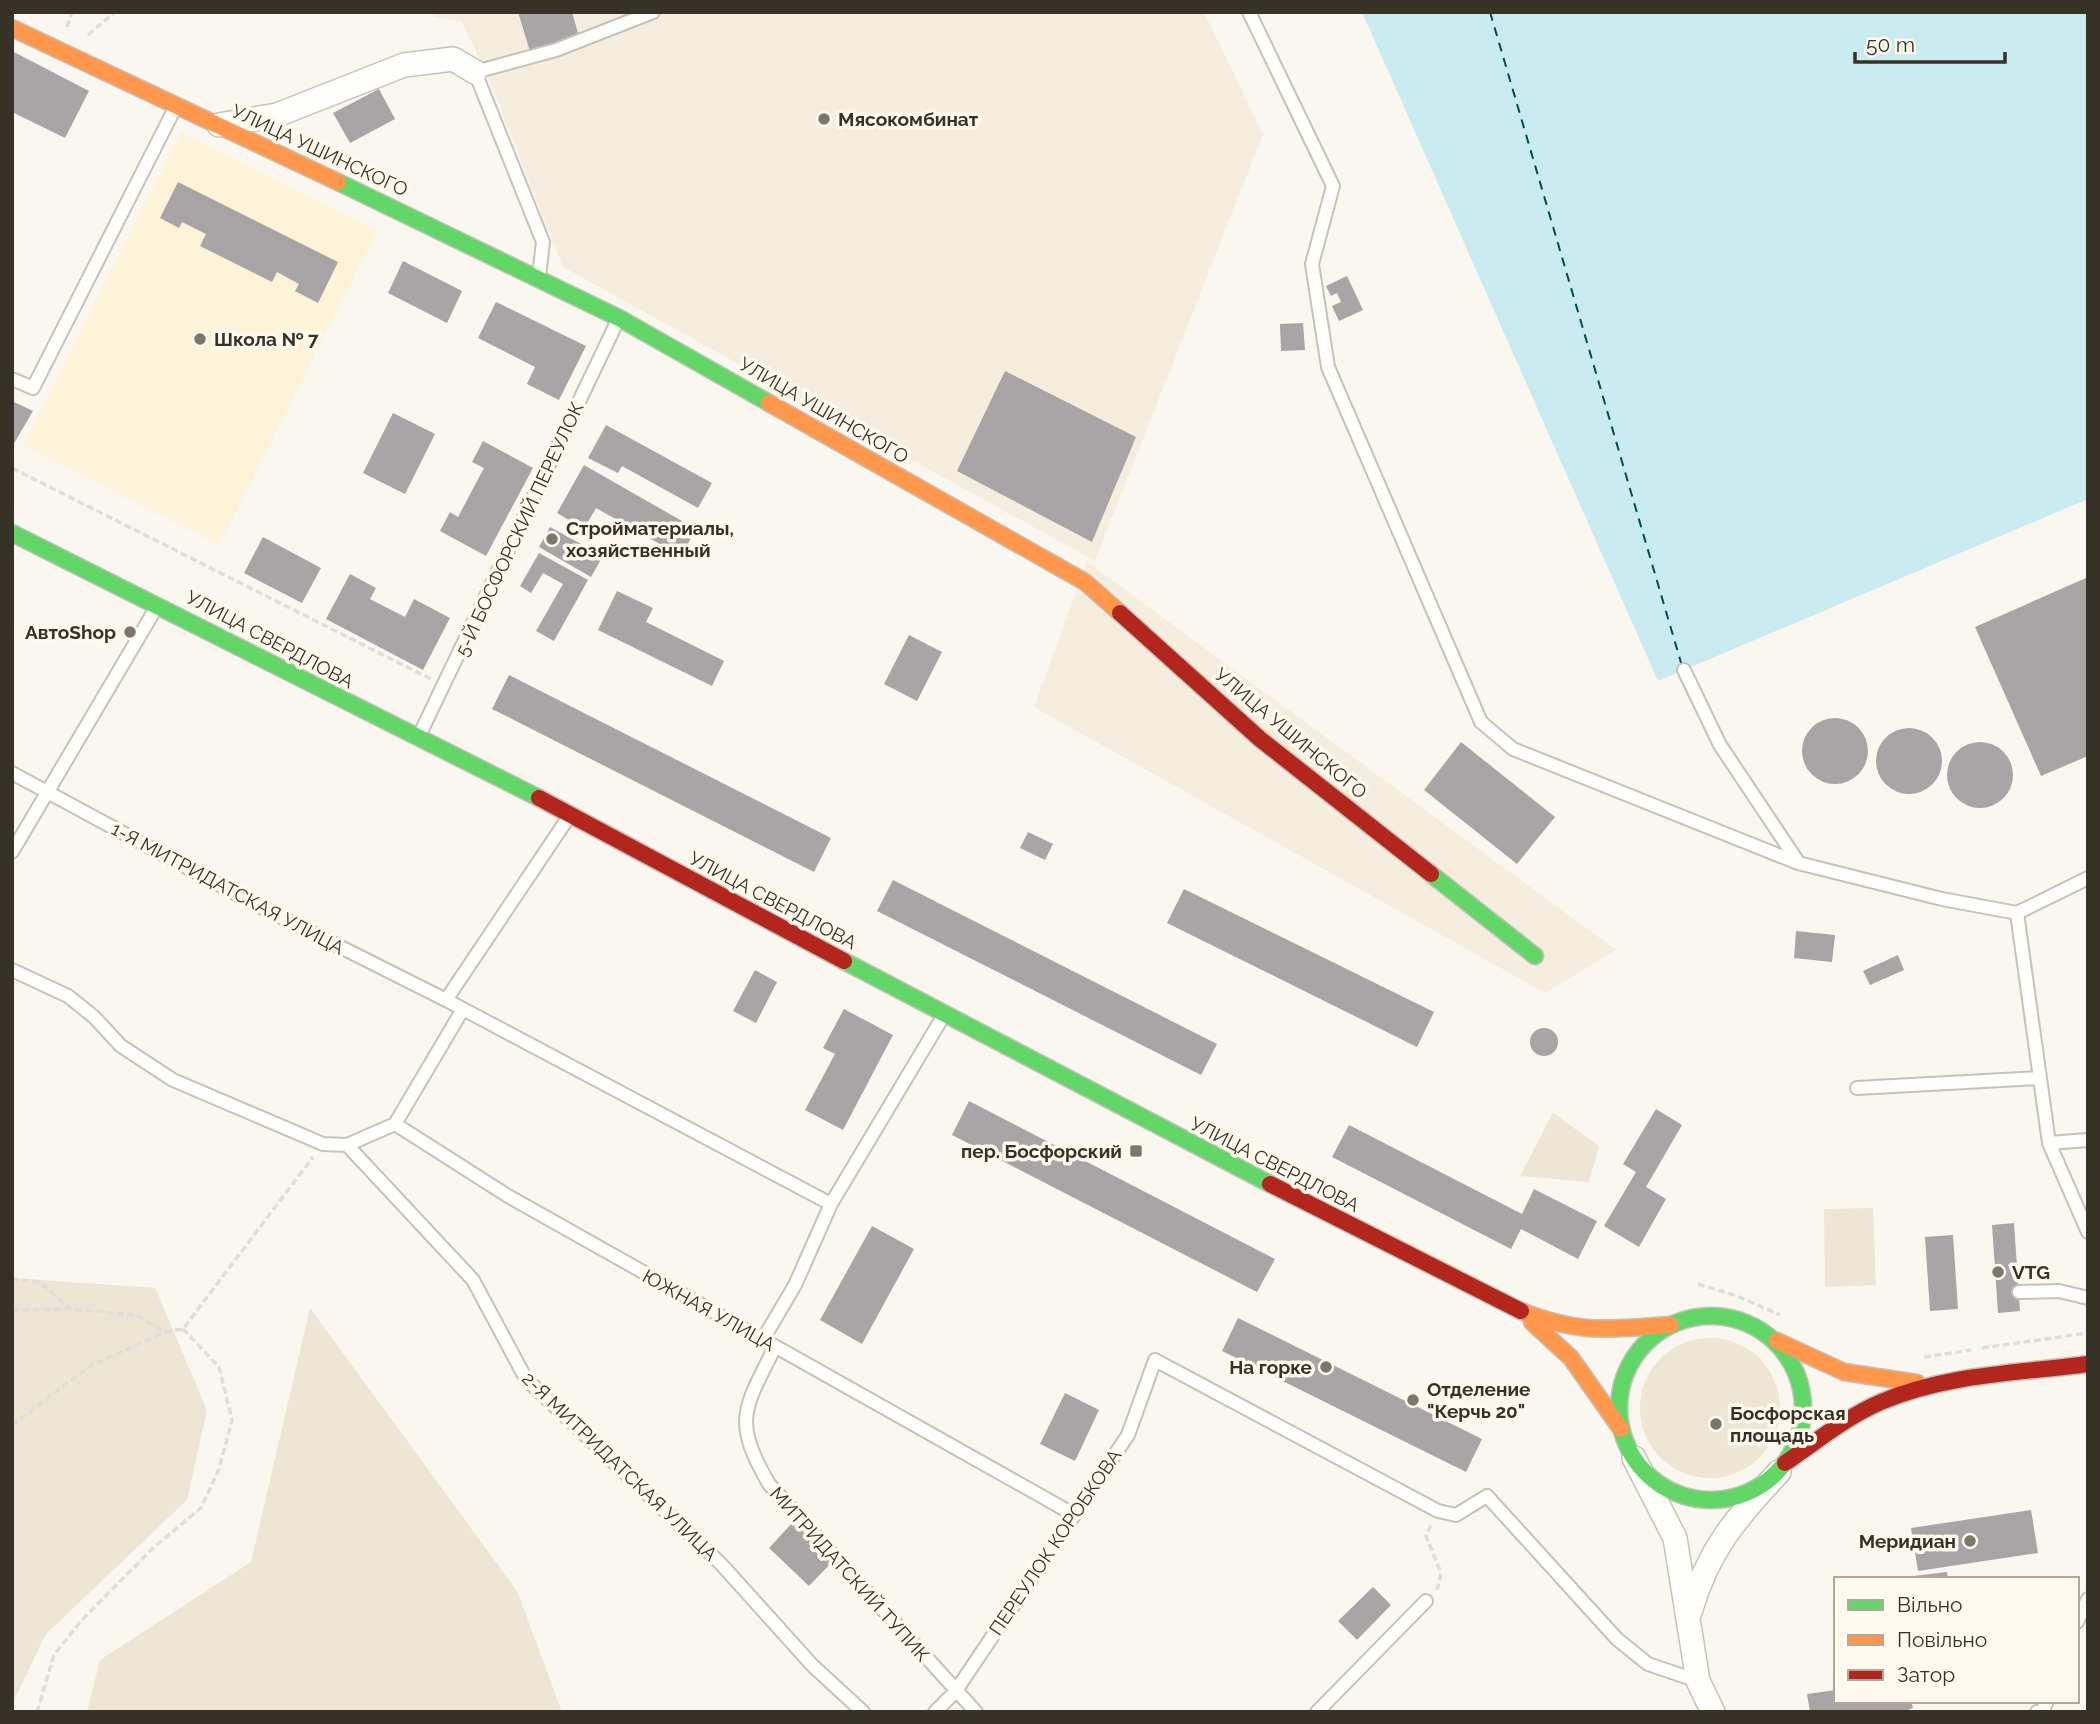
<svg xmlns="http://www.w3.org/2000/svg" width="2100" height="1724" font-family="Raleway,sans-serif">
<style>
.industrial{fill:#f5eedf}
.built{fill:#fcf3d9}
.green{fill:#ede6d4}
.water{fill:#caebf0}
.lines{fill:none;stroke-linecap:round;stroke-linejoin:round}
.ferry{stroke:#004b56;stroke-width:2;stroke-dasharray:9 7;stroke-linecap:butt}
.building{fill:#a9a4a6}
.lane-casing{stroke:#c6c2b9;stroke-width:16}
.street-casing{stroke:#c6c2b9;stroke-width:26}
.fast-casing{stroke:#c6c2b9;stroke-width:19}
.slow-casing{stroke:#c6c2b9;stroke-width:19}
.jam-casing{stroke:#c6c2b9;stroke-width:19}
.path{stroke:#dfdedb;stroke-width:3.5;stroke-dasharray:7 3.5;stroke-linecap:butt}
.lane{stroke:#fefefd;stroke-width:12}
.street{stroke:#fefefd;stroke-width:23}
.fast{stroke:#63d668;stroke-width:16}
.slow{stroke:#ff974d;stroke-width:16}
.jam{stroke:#b3261e;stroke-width:16}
.poi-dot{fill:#7b776d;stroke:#fef9ec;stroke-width:2.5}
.labels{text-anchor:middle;stroke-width:7;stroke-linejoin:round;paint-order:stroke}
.poi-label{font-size:19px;font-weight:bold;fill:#373226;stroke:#fef9ec;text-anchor:start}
.street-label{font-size:19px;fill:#373226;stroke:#fef9ec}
</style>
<rect width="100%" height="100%" fill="#faf7f0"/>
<!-- industrial -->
<path class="industrial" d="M 433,12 L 1204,12 L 1263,134 L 1095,561 L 563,267 L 486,71 L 461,21 L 434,17 Z
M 1087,562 L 1616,950 L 1545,993 L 1034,707 Z"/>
<!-- built -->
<path class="built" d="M 181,132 L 377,231 L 219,545 L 23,446 Z"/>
<!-- green -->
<path class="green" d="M 1553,1113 L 1599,1146 L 1589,1182 L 1520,1176 Z
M 1873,1208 L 1876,1285 L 1825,1287 L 1824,1209 Z
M 12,1278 L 155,1288 L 207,1410 L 187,1500 L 45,1635 L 12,1705 Z
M 310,1308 L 517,1591 L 562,1712 L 87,1712 L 100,1660 L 251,1562 Z
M1640 1408a70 70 0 1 1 140 0a70 70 0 1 1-140 0Z"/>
<!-- water -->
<path class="water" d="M 1362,12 L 2088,12 L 2088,499 L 1658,681 Z"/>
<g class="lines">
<!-- ferry -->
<path class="ferry" d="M 1490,12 L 1682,666"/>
</g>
<!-- building -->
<path class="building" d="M 518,12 L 572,12 L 580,40 L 531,55 Z
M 12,51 L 89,91 L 65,138 L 12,112 Z
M 379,89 L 395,119 L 350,143 L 333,113 Z
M 178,182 L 338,262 L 318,303 L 295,291 L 299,284 L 277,272 L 272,282 L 200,246 L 206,234 L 182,222 L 179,228 L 160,218 Z
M 403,261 L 462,291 L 447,323 L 388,293 Z
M 1347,276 L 1363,310 L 1339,321 L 1332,306 L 1341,302 L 1337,293 L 1331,296 L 1326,286 Z
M 496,302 L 586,346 L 559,400 L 527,384 L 535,367 L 478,338 Z
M 1303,323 L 1305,350 L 1281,351 L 1280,324 Z
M 1005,371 L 1136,437 L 1092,542 L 957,471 Z
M 12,401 L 33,411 L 12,447 Z
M 393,413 L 435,434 L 405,494 L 363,473 Z
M 606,425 L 712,483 L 698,508 L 622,466 L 618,473 L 588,458 Z
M 483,441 L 533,468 L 486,556 L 440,531 L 450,512 L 458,517 L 484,468 L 472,462 Z
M 584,465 L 696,529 L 681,556 L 596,508 L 584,529 L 557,513 Z
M 550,527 L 603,556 L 591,577 L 539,547 Z
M 263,537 L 321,568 L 302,603 L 244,573 Z
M 539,553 L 588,580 L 554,641 L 536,631 L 563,584 L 543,573 L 531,593 L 520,586 Z
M 350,574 L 376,588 L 370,599 L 405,617 L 414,599 L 450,618 L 423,670 L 326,619 Z
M 2088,577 L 2088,756 L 2041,776 L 1975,627 Z
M 617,591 L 653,608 L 646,622 L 724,661 L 712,686 L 598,630 Z
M 909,635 L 942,652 L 917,701 L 884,684 Z
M 509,675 L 831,838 L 814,872 L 492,709 Z
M1802 751a33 33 0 1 1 66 0a33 33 0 1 1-66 0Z
M1876 761a33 33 0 1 1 66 0a33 33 0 1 1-66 0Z
M 1461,742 L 1555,817 L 1517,864 L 1424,790 Z
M1947 775a33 33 0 1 1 66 0a33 33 0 1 1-66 0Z
M 1028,832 L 1053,844 L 1045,860 L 1020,848 Z
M 893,880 L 1217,1044 L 1201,1075 L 877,911 Z
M 1184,889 L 1434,1012 L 1417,1047 L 1167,923 Z
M 1796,931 L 1835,935 L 1832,962 L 1794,958 Z
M 1898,955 L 1904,970 L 1870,985 L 1863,971 Z
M 755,970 L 777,982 L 756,1023 L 733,1011 Z
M 844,1009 L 893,1035 L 843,1130 L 805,1110 L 835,1054 L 823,1048 Z
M1530 1042a14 14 0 1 1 28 0a14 14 0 1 1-28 0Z
M 969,1101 L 1275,1259 L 1257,1292 L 952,1135 Z
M 1656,1109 L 1682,1125 L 1646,1187 L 1666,1199 L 1639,1247 L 1604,1226 L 1636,1172 L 1623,1164 Z
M 1349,1125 L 1522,1214 L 1534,1189 L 1597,1221 L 1578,1259 L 1521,1229 L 1511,1249 L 1332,1157 Z
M 2014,1223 L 2020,1311 L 1998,1313 L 1992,1225 Z
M 872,1226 L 914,1249 L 862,1344 L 820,1320 Z
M 1953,1235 L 1958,1309 L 1930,1311 L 1925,1237 Z
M 1238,1318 L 1482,1439 L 1466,1472 L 1222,1351 Z
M 1065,1393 L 1099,1410 L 1075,1461 L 1040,1444 Z
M 2031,1510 L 2038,1553 L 1918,1571 L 1911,1528 Z
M 793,1522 L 834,1560 L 809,1586 L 769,1548 Z
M 1947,1572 L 1948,1579 L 1905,1579 L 1905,1577 Z
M 1373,1587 L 1391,1605 L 1357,1640 L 1338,1621 Z
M 1836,1690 L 1836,1701 L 1911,1701 L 1913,1708 L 1903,1712 L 1810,1712 L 1807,1694 Z"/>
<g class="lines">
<defs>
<path id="lane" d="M 1249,12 L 1333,186 L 1312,264 L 1328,367 L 1481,722 L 1513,749 L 1798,863 L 1942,899 L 2017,913 L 2049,1143 L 2088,1232
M 539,276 L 543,242 L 475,72 L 556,50 L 653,12
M 12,379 L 33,388 L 176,106
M 1684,670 L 1720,745 L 1798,862
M 419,736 L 618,320
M 12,773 L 253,903 L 446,1000
M 12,852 L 156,608
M 2017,913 L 2088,878
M 12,970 L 68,996 L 94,1017 L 121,1046 L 173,1080 L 323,1144 L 347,1145 L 473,1280 L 526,1379 L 721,1564 L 813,1666 L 863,1712
M 463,1009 L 831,1204
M 1857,1088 L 2040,1078
M 395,1124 L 463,1009 L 446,1000 L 570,815
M 2049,1143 L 2088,1140
M 347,1145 L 395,1124 L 508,1196 L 1073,1514
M 2019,1292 L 2059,1291 L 2088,1298
M 762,1341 L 795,1285 L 831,1204 L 944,1015
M 775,1347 C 744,1409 732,1420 769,1484 L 976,1712
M 2077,1622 L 2088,1599
M 935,1712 L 955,1692 L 1128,1435 L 1155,1360 L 1438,1511 L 1456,1515 L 1487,1496 L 1617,1639 L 1648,1664 L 1698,1681
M 1317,1712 L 1426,1601
M 2037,1712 L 2043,1710 L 2047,1701"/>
<path id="street" d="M 219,125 L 277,115 L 404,65 L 453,59 L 475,72
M 1634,1458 L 1675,1538 L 1698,1681 L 1713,1712
M 1690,1612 C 1708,1550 1736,1518 1779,1472"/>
<path id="fast" d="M 338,182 L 619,318 L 769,403
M 12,533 L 539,798
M 1431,874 L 1535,956
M 844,961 L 1270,1184
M1619 1408a92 92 0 1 1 184 0a92 92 0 1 1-184 0Z"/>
<path id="slow" d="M 12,28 L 338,182
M 769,403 L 1085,582 L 1120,613
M 1521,1311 C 1581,1335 1609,1329 1671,1325
M 1532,1322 L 1571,1358 L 1621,1429
M 1777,1341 L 1844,1372 L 1917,1383"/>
<path id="jam" d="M 1120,613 L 1260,739 L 1431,874
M 539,798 L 844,961
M 1270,1184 L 1521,1311
M 1785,1463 C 1816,1442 1846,1417 1881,1402 C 1945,1374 2020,1373 2088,1364"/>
</defs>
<!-- lane casing -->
<use href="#lane" class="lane-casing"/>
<!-- street casing -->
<use href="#street" class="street-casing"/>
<!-- fast casing -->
<use href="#fast" class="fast-casing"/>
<!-- slow casing -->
<use href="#slow" class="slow-casing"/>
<!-- jam casing -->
<use href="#jam" class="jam-casing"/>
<!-- path -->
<path class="path" d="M 67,27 L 72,12
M 88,35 L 115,12
M 12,468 L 431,679
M 12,1279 L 40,1282 L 70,1309 L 136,1315 L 165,1332 L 183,1329 L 313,1157
M 1698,1284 L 1737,1296 L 1780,1315
M 12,1310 L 67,1309
M 1982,1348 L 2088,1333
M 1924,1357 L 1971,1350
M 12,1425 L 92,1365 L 165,1332
M 1431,1525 L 1426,1536 L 1441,1573 L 1437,1590
M 37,1712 L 54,1655 L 81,1621 L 154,1547 L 201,1508 L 219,1469 L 232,1420 L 219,1367 L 183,1329"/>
<!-- lane -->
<use href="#lane" class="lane"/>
<!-- street -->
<use href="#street" class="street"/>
<!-- fast -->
<use href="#fast" class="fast"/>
<!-- slow -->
<use href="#slow" class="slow"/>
<!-- jam -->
<use href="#jam" class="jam"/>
</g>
<!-- markers -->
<g class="poi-dot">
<circle cx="824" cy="119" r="7"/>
<circle cx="200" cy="339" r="7"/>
<circle cx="552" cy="539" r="7"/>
<circle cx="130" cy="632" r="7"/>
<rect x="1129" y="1144" width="14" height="14" rx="3.5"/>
<circle cx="1998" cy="1272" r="7"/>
<circle cx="1326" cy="1367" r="7"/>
<circle cx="1413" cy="1400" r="7"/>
<circle cx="1716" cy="1424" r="7"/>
<circle cx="1970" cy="1541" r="7"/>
</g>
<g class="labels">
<!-- poi labels -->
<g class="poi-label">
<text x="838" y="126">Мясокомбинат</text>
<text x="214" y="346">Школа № 7</text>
<text x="566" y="535">Стройматериалы,<tspan x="566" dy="22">хозяйственный</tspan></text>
<text x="116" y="639" text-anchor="end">АвтоShop</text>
<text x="1122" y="1158" text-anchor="end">пер. Босфорский</text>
<text x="2012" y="1279">VTG</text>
<text x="1312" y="1374" text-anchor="end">На горке</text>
<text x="1427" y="1396">Отделение<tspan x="1427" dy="22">"Керчь 20"</tspan></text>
<text x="1730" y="1420">Босфорская<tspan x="1730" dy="22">площадь</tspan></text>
<text x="1956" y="1548" text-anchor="end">Меридиан</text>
</g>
<!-- street labels -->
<g class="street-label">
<text transform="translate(320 150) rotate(25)" y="7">УЛИЦА УШИНСКОГО</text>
<text transform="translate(824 410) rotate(30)" y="7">УЛИЦА УШИНСКОГО</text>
<text transform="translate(519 529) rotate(-65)" y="7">5-Й БОСФОРСКИЙ ПЕРЕУЛОК</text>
<text transform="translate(270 639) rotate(28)" y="7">УЛИЦА СВЕРДЛОВА</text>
<text transform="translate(1291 733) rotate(40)" y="7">УЛИЦА УШИНСКОГО</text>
<text transform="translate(228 888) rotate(28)" y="7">1-Я МИТРИДАТСКАЯ УЛИЦА</text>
<text transform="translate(773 900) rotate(28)" y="7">УЛИЦА СВЕРДЛОВА</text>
<text transform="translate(1275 1164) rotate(27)" y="7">УЛИЦА СВЕРДЛОВА</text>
<text transform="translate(709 1310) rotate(29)" y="7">ЮЖНАЯ УЛИЦА</text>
<text transform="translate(620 1466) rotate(44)" y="7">2-Я МИТРИДАТСКАЯ УЛИЦА</text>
<text transform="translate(1055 1542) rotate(-56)" y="7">ПЕРЕУЛОК КОРОБКОВА</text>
<text transform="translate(850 1574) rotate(48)" y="7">МИТРИДАТСКИЙ ТУПИК</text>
</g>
</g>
<!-- border -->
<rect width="2100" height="1724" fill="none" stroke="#373226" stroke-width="28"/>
<!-- legend -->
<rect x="1834" y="1577" width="245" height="126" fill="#fef9ec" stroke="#aea99d" stroke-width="2"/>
<rect x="1848" y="1600" width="35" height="10" fill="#63d668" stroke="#aea99d" stroke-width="2"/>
<text x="1897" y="1612" font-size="21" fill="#373226">Вільно</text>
<rect x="1848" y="1635" width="35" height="10" fill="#ff974d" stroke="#aea99d" stroke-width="2"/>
<text x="1897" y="1647" font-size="21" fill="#373226">Повільно</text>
<rect x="1848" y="1670" width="35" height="10" fill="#b3261e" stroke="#aea99d" stroke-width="2"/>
<text x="1897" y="1682" font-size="21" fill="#373226">Затор</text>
<!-- scale -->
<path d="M1855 52v10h150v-10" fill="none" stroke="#373226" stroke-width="3.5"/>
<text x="1866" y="52" font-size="21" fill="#373226" stroke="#fef9ec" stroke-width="5" paint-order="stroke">50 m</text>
</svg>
